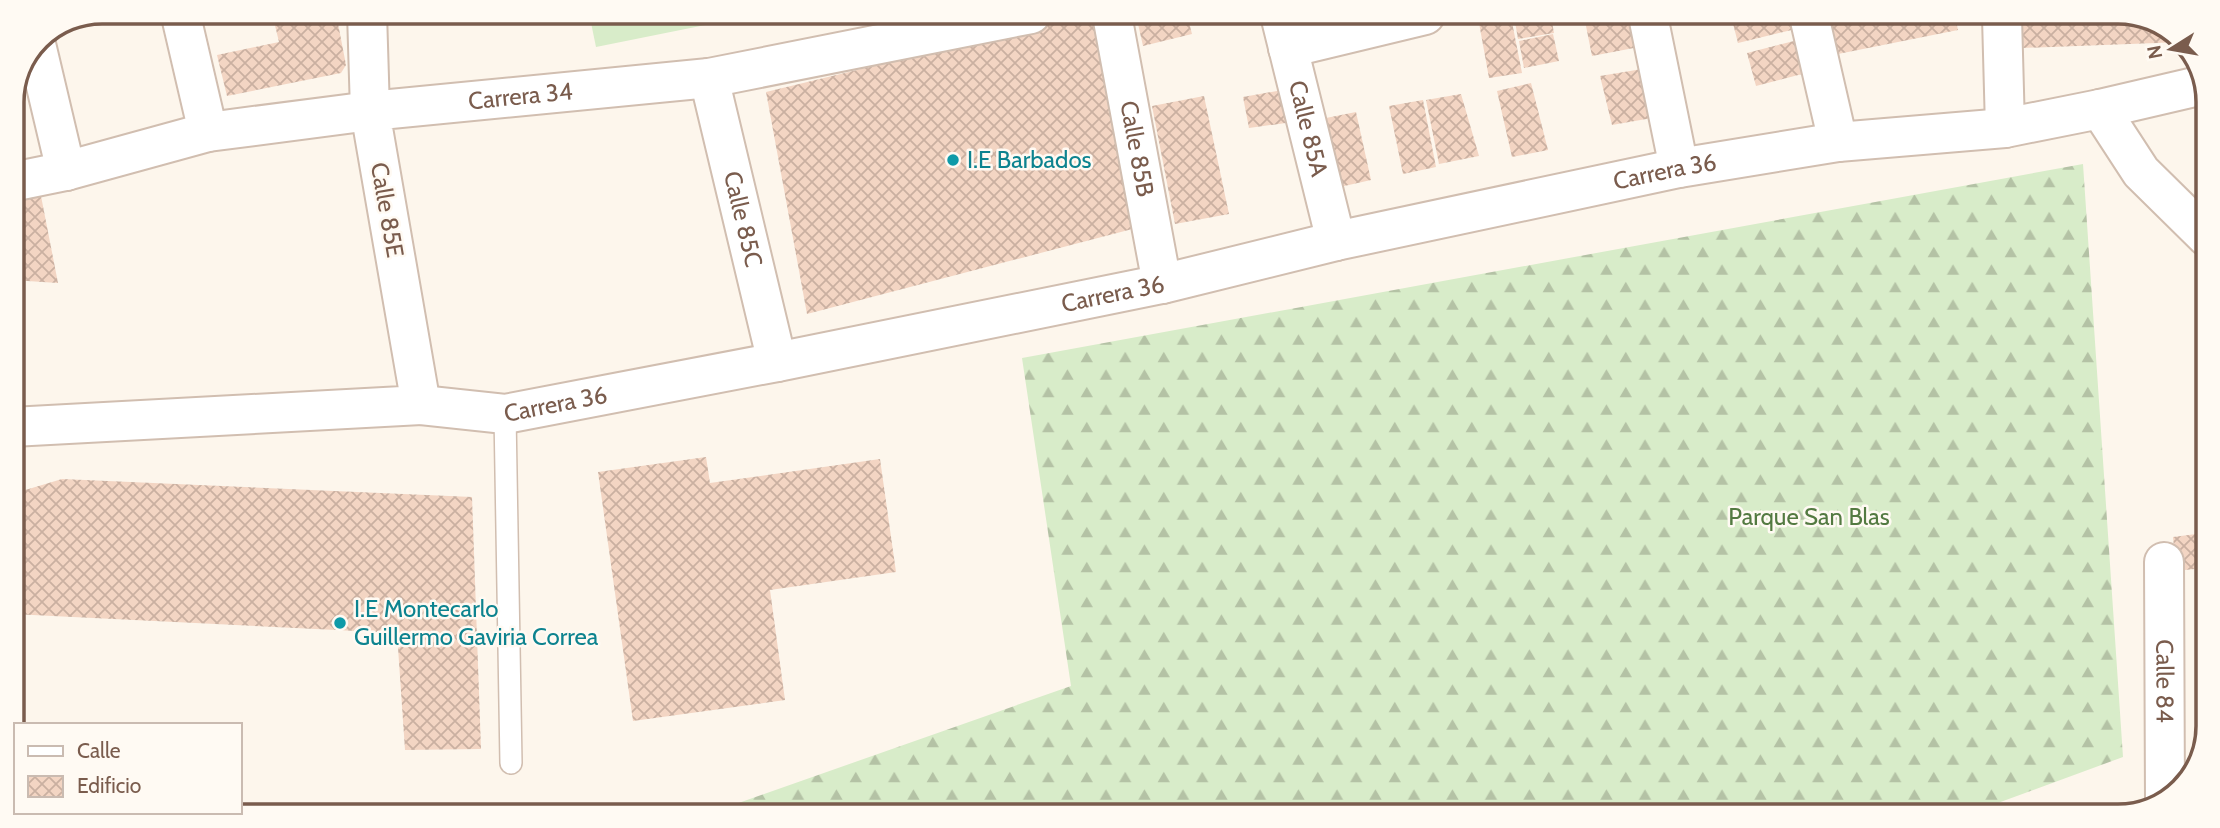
<svg xmlns="http://www.w3.org/2000/svg" width="2220" height="828" font-family="Cabin,sans-serif">
<style>
.green{fill:#d8ecc9}
.forest{fill:url(#forest-firs)}
.building{fill:url(#building-cross-hatch)}
.lines{fill:none;stroke-linecap:round;stroke-linejoin:round}
.service-casing{stroke:#d1beb0;stroke-width:24}
.minor-casing{stroke:#d1beb0;stroke-width:42}
.tertiary-casing{stroke:#d1beb0;stroke-width:42}
.service{stroke:#fff;stroke-width:21}
.minor{stroke:#fff;stroke-width:38}
.tertiary{stroke:#fff;stroke-width:38}
.culture-dot{fill:#0f9aa8;stroke:#fffaf3;stroke-width:2.5}
.labels{text-anchor:middle;stroke-width:5;stroke-linejoin:round;paint-order:stroke}
.street-label{font-size:24px;fill:#7a5c4d;stroke:#fffaf3}
.culture-label{font-size:24px;fill:#0d838f;stroke:#fffaf3;text-anchor:start}
.park-label{font-size:24px;fill:#537a41;stroke:#fffaf3}
.rim{fill:none;stroke:#7a5c4d;stroke-width:3.5}
</style>
<defs>
<pattern id="forest-firs" width="22" height="20" patternUnits="userSpaceOnUse" patternTransform="scale(1.75)"><rect width="22" height="20" fill="#d8ecc9"/><path d="M5 1l3.5 6h-7zM16 11l3.5 6h-7z" fill="#b4c2a5"/></pattern>
<pattern id="building-cross-hatch" width="8" height="8" patternUnits="userSpaceOnUse" patternTransform="scale(1.75)"><rect width="8" height="8" fill="#f3d5c3"/><path d="M0 0l8 8M0 8l8-8" fill="none" stroke="#cab0a1"/></pattern>
</defs>
<rect width="100%" height="100%" fill="#fdf6ec"/>
<!-- green -->
<path class="green" d="M 589,13 L 760,14 L 596,47 Z"/>
<!-- forest -->
<path class="forest" d="M 2083,164 L 2123,757 L 1965,815 L 713,812 L 1071,686 L 1022,358 Z"/>
<!-- building -->
<path class="building" d="M 272,13 L 336,13 L 346,65 L 341,73 L 227,96 L 217,55 L 279,42 Z
M 1084,15 L 1102,15 L 1140,227 L 807,314 L 766,92 Z
M 1136,15 L 1187,15 L 1192,34 L 1143,46 Z
M 1295,15 L 1332,15 L 1335,27 L 1299,35 Z
M 1514,16 L 1551,16 L 1554,33 L 1518,39 Z
M 1584,16 L 1633,16 L 1639,47 L 1592,56 Z
M 1731,16 L 1798,16 L 1800,28 L 1738,43 Z
M 1820,16 L 1955,17 L 1958,30 L 1828,56 Z
M 1511,17 L 1522,73 L 1489,78 L 1479,23 Z
M 2023,17 L 2147,17 L 2182,42 L 2022,48 Z
M 1553,34 L 1559,61 L 1524,68 L 1519,41 Z
M 1802,39 L 1810,72 L 1756,86 L 1747,53 Z
M 1642,69 L 1652,118 L 1612,125 L 1600,76 Z
M 1531,83 L 1548,150 L 1512,157 L 1497,91 Z
M 1288,89 L 1293,122 L 1249,128 L 1243,97 Z
M 1461,94 L 1479,156 L 1439,164 L 1426,100 Z
M 1204,96 L 1229,214 L 1175,224 L 1152,106 Z
M 1423,100 L 1436,167 L 1403,174 L 1389,106 Z
M 1356,112 L 1371,180 L 1331,189 L 1316,120 Z
M 41,196 L 58,283 L 12,280 L 12,202 Z
M 706,457 L 710,483 L 880,459 L 896,572 L 770,590 L 785,700 L 633,721 L 598,472 Z
M 62,479 L 472,497 L 481,749 L 405,750 L 397,633 L 12,614 L 12,494 Z
M 2204,533 L 2204,568 L 2176,571 L 2173,537 Z"/>
<g class="lines">
<defs>
<path id="service" d="M 505,414 L 511,763"/>
<g id="minor">
<path d="M 180,12 L 208,132"/>
<path id="s1" d="M 1280,15 L 1336,241"/>
<path d="M 1648,16 L 1679,168"/>
<path d="M 1809,16 L 1838,142"/>
<path d="M 2002,17 L 2005,128"/>
<path d="M 36,44 L 66,171"/>
<path d="M 1288,48 L 1425,15"/>
<path id="s2" d="M 709,78 L 777,362"/>
<path d="M 2100,109 L 2141,172 L 2207,237"/>
<path d="M 12,182 L 66,171 L 208,132 L 370,111 L 367,13"/>
<path id="s3" d="M 421,405 L 505,414 L 777,362 L 1162,284"/>
<path id="s4" d="M 2164,562 L 2165,801"/>
</g>
<g id="tertiary">
<path id="s5" d="M 1112,15 L 1162,284 L 1336,241 L 1679,168 L 1838,142 L 2005,128 L 2100,109 L 2203,85"/>
<path id="s6" d="M 12,427 L 421,405 L 370,111 L 709,78 L 1031,14"/>
</g>
</defs>
<!-- service casing -->
<use href="#service" class="service-casing"/>
<!-- minor casing -->
<use href="#minor" class="minor-casing"/>
<!-- tertiary casing -->
<use href="#tertiary" class="tertiary-casing"/>
<!-- service -->
<use href="#service" class="service"/>
<!-- minor -->
<use href="#minor" class="minor"/>
<!-- tertiary -->
<use href="#tertiary" class="tertiary"/>
</g>
<!-- markers -->
<g class="culture-dot">
<circle cx="953" cy="160" r="7"/>
<circle cx="340" cy="623" r="7"/>
</g>
<g class="labels">
<!-- street labels -->
<g class="street-label">
<text dy="8" stroke="none"><textPath href="#s6" startOffset="859">Carrera 34</textPath></text>
<text dy="8" stroke="none"><textPath href="#s1" startOffset="117">Calle 85A</textPath></text>
<text dy="8" stroke="none"><textPath href="#s5" startOffset="136">Calle 85B</textPath></text>
<text dy="8" stroke="none"><textPath href="#s5" startOffset="789">Carrera 36</textPath></text>
<text transform="translate(387 210) rotate(80)" y="8">Calle 85E</text>
<text dy="8" stroke="none"><textPath href="#s2" startOffset="145">Calle 85C</textPath></text>
<text dy="8" stroke="none"><textPath href="#s3" startOffset="704">Carrera 36</textPath></text>
<text dy="8" stroke="none"><textPath href="#s3" startOffset="136">Carrera 36</textPath></text>
<text dy="8" stroke="none"><textPath href="#s4" startOffset="119">Calle 84</textPath></text>
</g>
<!-- culture labels -->
<g class="culture-label">
<text x="967" y="168">I.E Barbados</text>
<text x="354" y="617">I.E Montecarlo<tspan x="354" dy="28">Guillermo Gaviria Correa</tspan></text>
</g>
<!-- park labels -->
<g class="park-label">
<text x="1809" y="525">Parque San Blas</text>
</g>
</g>
<!-- crop -->
<path d="M0 0H2220V828H0ZM102 24H2118A78 78 0 0 1 2196 102V726A78 78 0 0 1 2118 804H102A78 78 0 0 1 24 726V102A78 78 0 0 1 102 24Z" fill="#fffaf3" fill-rule="evenodd"/>
<path class="rim" d="M102 24H2118A78 78 0 0 1 2196 102V726A78 78 0 0 1 2118 804H102A78 78 0 0 1 24 726V102A78 78 0 0 1 102 24Z"/>
<!-- legend -->
<rect x="14" y="723" width="228" height="91" fill="#fffaf3" stroke="#cabbb1" stroke-width="2"/>
<rect x="28" y="746" width="35" height="10" fill="#ffffff" stroke="#cabbb1" stroke-width="2"/>
<text x="77" y="758" font-size="21" fill="#7a5c4d">Calle</text>
<rect x="28" y="776" width="35" height="21" fill="url(#building-cross-hatch)" stroke="#cabbb1" stroke-width="2"/>
<text x="77" y="793" font-size="21" fill="#7a5c4d">Edificio</text>
<!-- north arrow -->
<g transform="translate(2171 49) rotate(259)" stroke="#fffaf3" stroke-width="5" paint-order="stroke">
<path d="M0-5L12 26L0 18L-12 26Z" fill="#7a5c4d"/>
<text y="-10" font-size="19" font-weight="bold" text-anchor="middle" fill="#7a5c4d">N</text>
</g>
</svg>
